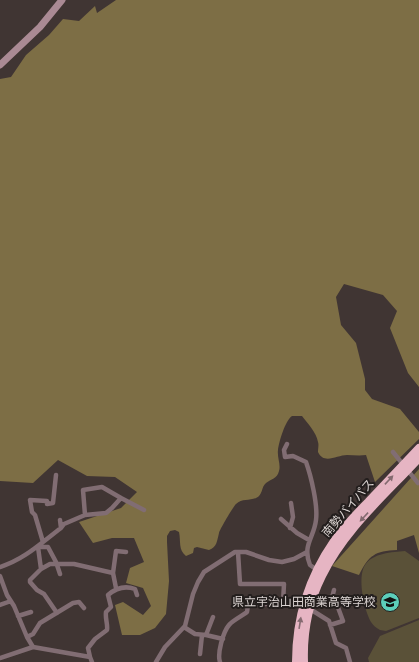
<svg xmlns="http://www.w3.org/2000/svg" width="419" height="662" font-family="'PT Sans Narrow','Noto Sans JP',sans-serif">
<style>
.green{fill:#5a5138}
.forest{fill:#7d6e45}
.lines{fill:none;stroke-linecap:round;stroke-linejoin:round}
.street{stroke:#816d73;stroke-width:4.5}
.secondary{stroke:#aa8a94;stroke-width:7}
.highway{stroke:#e6b5c3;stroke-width:8}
.oneway{fill:#846a70}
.labels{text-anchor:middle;stroke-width:4;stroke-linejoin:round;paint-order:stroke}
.street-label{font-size:12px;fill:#dbd4d2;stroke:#231e1d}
.poi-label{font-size:12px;fill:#dbd4d2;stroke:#231e1d;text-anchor:end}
</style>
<rect width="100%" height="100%" fill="#403533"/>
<!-- green -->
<path class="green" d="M 405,551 L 419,561 L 419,618 L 386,631 L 380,630 C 376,628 373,625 371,622 C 364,610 357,577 365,565 C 373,553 392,552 405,551 Z
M 419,620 L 419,662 L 369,662 L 368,658 L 380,636 Z"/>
<!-- forest -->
<path class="forest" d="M 116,0 L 419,0 L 419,387 L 408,373 L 390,328 L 397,311 L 383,295 L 344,284 L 336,297 L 341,325 L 356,343 L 365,379 L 365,390 L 372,399 L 400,409 L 419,432 L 419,439 L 375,482 L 366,455 C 359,456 353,455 347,455 C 337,455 324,465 318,452 C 318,448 319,445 318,442 C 316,432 308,424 302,416 L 292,416 C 285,421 279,442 278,450 C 277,457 281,465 279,471 C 277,479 271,479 266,483 C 261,487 263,495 256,498 C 249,501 242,498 236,504 C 233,507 220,529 219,533 C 217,541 217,547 209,550 L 197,547 L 194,548 L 193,553 L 186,556 C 178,550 181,541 179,532 L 175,530 L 170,531 L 167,536 L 167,542 L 169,581 L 166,614 L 155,628 L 140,635 L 122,635 L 115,605 L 123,602 L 143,615 L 151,606 L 143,588 L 126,583 L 130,568 L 144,562 L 134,538 L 112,538 L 93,543 L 79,522 L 121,508 L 137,492 L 115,477 L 87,476 L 58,460 L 33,483 L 0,481 L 0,79 L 11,77 L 26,55 L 49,35 L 63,19 L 79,21 L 95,6 L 97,13 Z
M 419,469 L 419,553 L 414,535 L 397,541 L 397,550 C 375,551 369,555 359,575 L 332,566 Z"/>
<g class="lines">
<!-- street -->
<path class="street" d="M 287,444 L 284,450 L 285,457 L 293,456 L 306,462 C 311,476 318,505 316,520 C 314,538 302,545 310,565 L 317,570
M 393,452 L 418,483
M 85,515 L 83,490 L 102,487 L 121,498
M 281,519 L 297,533 L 309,540
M 61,528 L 64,524 L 85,515 L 106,513 L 112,508 L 121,498 L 144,510
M 290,528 L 293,517 L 291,503
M 43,542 L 35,515 L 32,512 L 30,500 L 47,501 L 47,504 L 53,503 L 56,475
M 38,547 L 48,547 L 56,562 L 60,574
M 38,547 L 41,569
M 0,567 C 25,559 41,543 61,528 L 60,520
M 0,576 L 7,595 L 14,606 L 27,637 L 33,647
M 116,588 L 113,573 L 116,551 L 126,552
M 0,605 L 11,601
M 310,609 L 329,621 L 336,643 L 346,648 L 350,662
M 57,613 L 44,594 L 37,590 L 30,582 L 30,580 L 41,569 L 50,564 L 74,564 L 113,573
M 18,616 L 31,612
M 213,617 L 206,635 L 223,639
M 330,625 L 343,621 L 336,602 L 332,598 L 334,590
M 184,627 L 195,634 L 206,635
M 27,637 L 33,634 L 40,623 L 73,603 L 79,602 L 84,608
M 200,654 L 202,635
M 90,657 L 88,648 L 95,639 L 107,630 C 108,624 105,619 106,612 L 111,607 L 108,595 C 116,588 124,585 135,589 L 137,595
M 0,658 L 33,647 L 90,657 L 92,662
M 156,662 L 165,647 L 185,626 L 193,594 L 198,582 L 204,572 L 235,552 L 246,552 L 269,560 L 282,562 L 294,559 L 307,552
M 220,662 C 217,654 223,632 229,625 C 233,620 242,616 247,612 L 248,605 L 283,603 L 284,584 L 240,584 L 238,552"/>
<!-- secondary -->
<path class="secondary" d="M 0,65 L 40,27 L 62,0"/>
<!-- highway -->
<path class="highway" d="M 296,662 C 296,619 309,577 334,541 C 344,527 356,514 368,502 C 385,484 402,466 419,448
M 304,662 C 303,633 309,602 322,576 C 344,530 385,495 419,458"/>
</g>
<!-- one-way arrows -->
<defs><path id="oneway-solid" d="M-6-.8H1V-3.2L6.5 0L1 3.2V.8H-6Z"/></defs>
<g class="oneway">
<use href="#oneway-solid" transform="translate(389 480) rotate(-47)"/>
<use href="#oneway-solid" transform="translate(364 517) rotate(133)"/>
<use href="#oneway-solid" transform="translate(300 623) rotate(-81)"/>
</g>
<!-- icons -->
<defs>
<symbol id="school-disc" viewBox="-11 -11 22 22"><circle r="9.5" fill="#5cceba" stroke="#231e1d"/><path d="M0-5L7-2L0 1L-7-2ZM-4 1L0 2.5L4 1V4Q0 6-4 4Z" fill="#111"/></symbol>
</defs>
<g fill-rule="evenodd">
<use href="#school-disc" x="379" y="591" width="22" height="22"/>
</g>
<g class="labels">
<!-- street labels -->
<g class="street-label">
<text transform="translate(348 508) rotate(-49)" y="4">南勢バイパス</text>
</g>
<!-- poi labels -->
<g class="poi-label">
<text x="376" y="606">県立宇治山田商業高等学校</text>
</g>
</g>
</svg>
